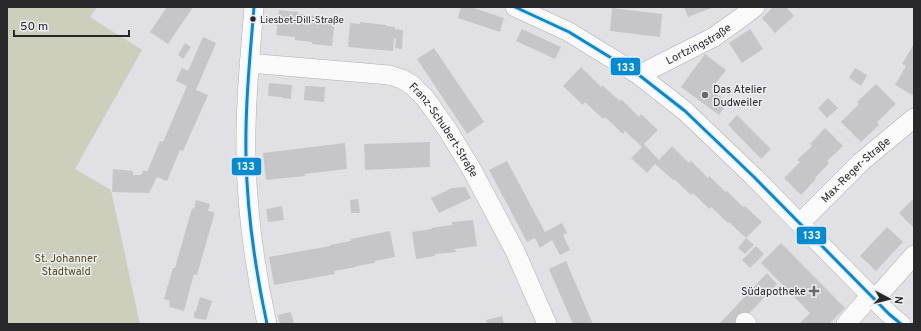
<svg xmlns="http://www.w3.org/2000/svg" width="921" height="331" font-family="Overpass,sans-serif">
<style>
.green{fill:#cecebd}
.building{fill:#c6c6c9}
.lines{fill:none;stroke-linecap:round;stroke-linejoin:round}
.minor-casing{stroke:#afafb1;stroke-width:20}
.minor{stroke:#fafafb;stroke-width:19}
.bus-1-casing{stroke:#ededf3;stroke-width:6}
.bus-1{stroke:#008bd2;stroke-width:3}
.bus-dot{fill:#28272a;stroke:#ededf3;stroke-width:1.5}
.poi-dot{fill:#69686b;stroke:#ededf3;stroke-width:1.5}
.labels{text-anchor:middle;stroke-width:3;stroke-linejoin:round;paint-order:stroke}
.bus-label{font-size:10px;fill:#28272a;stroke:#ededf3;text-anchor:start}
.street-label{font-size:11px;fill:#28272a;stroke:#ededf3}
.poi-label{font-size:11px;fill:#28272a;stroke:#ededf3;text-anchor:start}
.park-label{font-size:11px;fill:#4e4c0f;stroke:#ededf3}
.line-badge{stroke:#ededf3;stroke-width:1.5}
.badge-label{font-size:11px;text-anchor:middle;font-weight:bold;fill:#fff}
</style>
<rect width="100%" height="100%" fill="#e1e1e5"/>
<!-- green -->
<path class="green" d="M 7,7 L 97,7 L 90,17 L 142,50 L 75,169 L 111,190 L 140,324 L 7,324 Z"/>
<!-- building -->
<path class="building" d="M 167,7 L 193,7 L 168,44 L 150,32 Z
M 461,7 L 471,7 L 504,18 L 500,32 L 458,18 Z
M 684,7 L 714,7 L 688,17 Z
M 773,7 L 786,7 L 794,16 L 775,33 L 762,18 Z
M 612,8 L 662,14 L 660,37 L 610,31 Z
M 279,10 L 298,12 L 298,14 L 315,16 L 315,18 L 335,20 L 332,46 L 312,44 L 312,42 L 295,40 L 295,37 L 276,35 Z
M 360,22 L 386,25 L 386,26 L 395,27 L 395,29 L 403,30 L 402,49 L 395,48 L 396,39 L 394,38 L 393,51 L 348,47 L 350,23 L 360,24 Z
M 522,29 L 561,47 L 555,59 L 516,41 Z
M 750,29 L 763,49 L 742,63 L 729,43 Z
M 203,37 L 216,43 L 196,90 L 208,95 L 183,151 L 180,150 L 167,181 L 157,177 L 149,193 L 112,192 L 113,169 L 133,171 L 133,175 L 141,175 L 144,170 L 147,172 L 160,141 L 163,142 L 187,86 L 176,81 L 182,68 L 188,71 Z
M 185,43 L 191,47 L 183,59 L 178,55 Z
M 914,44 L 914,96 L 895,85 L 906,66 L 902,64 Z
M 434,48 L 484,122 L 467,134 L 417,59 Z
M 705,54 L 726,70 L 711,90 L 728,102 L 719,115 L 681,87 Z
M 581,67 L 601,87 L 602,85 L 620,101 L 621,99 L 639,117 L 641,114 L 658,130 L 644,144 L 659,160 L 672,146 L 689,163 L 691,161 L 708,178 L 709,176 L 726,192 L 727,191 L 743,207 L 745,206 L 762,222 L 746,238 L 729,222 L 728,223 L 711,207 L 709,209 L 693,193 L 691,195 L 674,179 L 673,180 L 655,164 L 647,173 L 631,158 L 642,147 L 625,131 L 623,134 L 605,117 L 603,119 L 585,102 L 583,105 L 563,86 Z
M 855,68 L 867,75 L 861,86 L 849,78 Z
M 269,83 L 292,85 L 291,99 L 282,98 L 282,97 L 268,96 Z
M 876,84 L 896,104 L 877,122 L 879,125 L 861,142 L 841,122 L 859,104 L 857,102 Z
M 305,86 L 325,87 L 324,102 L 304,100 Z
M 828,98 L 838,108 L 827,118 L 818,108 Z
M 737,115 L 771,149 L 761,159 L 728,125 Z
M 825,128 L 843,146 L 827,161 L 829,163 L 815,178 L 816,179 L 801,195 L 784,178 L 800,162 L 797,160 L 812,146 L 810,144 Z
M 430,142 L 430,167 L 365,170 L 364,144 Z
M 345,143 L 347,169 L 304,174 L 305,176 L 266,180 L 263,153 Z
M 507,161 L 545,232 L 562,223 L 567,233 L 563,235 L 570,250 L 560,255 L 552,240 L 540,248 L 535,238 L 527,242 L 489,170 Z
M 465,187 L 471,198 L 439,213 L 431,198 L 452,188 Z
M 914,198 L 914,228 L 899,213 Z
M 358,199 L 360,213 L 351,213 L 350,200 Z
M 196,200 L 210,204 L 208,211 L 214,212 L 214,215 L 197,275 L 194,274 L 184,311 L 170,307 L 169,303 L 170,301 L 164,299 L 173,268 L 175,268 L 192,208 L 194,209 Z
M 282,206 L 284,220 L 268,222 L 266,209 Z
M 473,220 L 477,246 L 455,249 L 456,252 L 435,254 L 435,256 L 416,259 L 412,232 L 432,229 L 431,228 L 452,225 L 452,222 Z
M 887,227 L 903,242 L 876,271 L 860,256 Z
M 390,231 L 395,257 L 374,261 L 375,263 L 356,266 L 356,267 L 334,271 L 335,274 L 274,285 L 269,257 L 330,246 L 330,245 L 351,241 L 351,239 Z
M 746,238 L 754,245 L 745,254 L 738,248 Z
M 781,243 L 845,308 L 829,324 L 799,324 L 810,313 L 761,263 Z
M 756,246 L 764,254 L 750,268 L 742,260 Z
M 566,261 L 586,308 L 593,324 L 573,324 L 569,315 L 549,269 Z
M 767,273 L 777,284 L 739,324 L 719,324 Z
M 200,297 L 212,301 L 206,320 L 194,318 L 194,312 L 196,311 Z
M 291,312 L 294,324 L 280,324 L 278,315 Z
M 502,316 L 504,324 L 484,324 L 487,323 L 486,320 Z"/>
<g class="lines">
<defs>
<g id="minor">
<path d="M 254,7 C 250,56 245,106 246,156 C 247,212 255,269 267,324"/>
<path d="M 515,7 L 569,32 L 590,45 L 639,75 L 685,111 L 754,177 L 889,314 L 901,324"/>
<path id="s1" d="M 249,63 L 389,75 L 402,79 L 412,85 L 425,98 L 447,129 L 472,170 L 515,251 L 547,324"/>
<path id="s2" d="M 639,75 L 714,37 L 742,17 L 755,7"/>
<path id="s3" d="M 800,223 L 861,162 L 914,118"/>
<path d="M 875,299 L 914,255"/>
<path d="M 745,322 L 747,324"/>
<path d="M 846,324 L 871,295"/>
</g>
</defs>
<!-- minor casing -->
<use href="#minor" class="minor-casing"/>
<!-- minor -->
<use href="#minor" class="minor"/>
<defs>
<path id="bus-1" d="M 254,7 C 250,56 245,106 246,156 C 247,212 255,268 267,324
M 515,7 L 569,32 L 639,75 L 685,111 L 754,177 L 889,314 L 901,324"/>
</defs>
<!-- bus-1 casing -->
<use href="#bus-1" class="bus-1-casing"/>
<!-- bus-1 -->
<use href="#bus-1" class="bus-1"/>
</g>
<!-- markers -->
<circle class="bus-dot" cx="253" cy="19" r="3.5"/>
<g class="poi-dot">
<circle cx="705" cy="95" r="4"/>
<path d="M812 285h4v4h4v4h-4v4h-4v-4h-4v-4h4z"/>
</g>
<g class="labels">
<!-- bus labels -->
<g class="bus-label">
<text x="260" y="23">Liesbet-Dill-Straße</text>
</g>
<!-- street labels -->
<g class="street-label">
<text dy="4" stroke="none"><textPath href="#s2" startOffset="67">Lortzingstraße</textPath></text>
<text dy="4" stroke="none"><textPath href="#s1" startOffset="221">Franz-Schubert-Straße</textPath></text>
<text dy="4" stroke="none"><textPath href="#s3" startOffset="77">Max-Reger-Straße</textPath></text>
</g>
<!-- poi labels -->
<g class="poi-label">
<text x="713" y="93">Das Atelier<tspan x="713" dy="13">Dudweiler</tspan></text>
<text x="806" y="295" text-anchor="end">Südapotheke</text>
</g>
<!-- park labels -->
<g class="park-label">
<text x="66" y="262">St. Johanner<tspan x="66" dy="13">Stadtwald</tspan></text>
</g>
</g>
<g class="line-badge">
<rect x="610" y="57" width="31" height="19" rx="4" fill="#008bd2"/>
<rect x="231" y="157" width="31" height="19" rx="4" fill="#008bd2"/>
<rect x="796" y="226" width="31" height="19" rx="4" fill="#008bd2"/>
</g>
<g class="badge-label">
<text x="626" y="71">133</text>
<text x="246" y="170">133</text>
<text x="812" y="239">133</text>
</g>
<!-- border -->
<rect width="921" height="331" fill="none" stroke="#28272a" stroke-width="16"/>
<!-- north arrow -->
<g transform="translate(889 299) rotate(97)" stroke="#ededf3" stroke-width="3" paint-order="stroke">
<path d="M0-3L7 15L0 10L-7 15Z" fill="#28272a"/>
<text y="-6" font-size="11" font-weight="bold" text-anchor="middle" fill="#28272a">N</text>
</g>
<!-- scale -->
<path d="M14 30v6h115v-6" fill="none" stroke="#28272a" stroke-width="2"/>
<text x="20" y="30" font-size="12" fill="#28272a" stroke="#ededf3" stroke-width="3" paint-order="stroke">50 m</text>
</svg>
